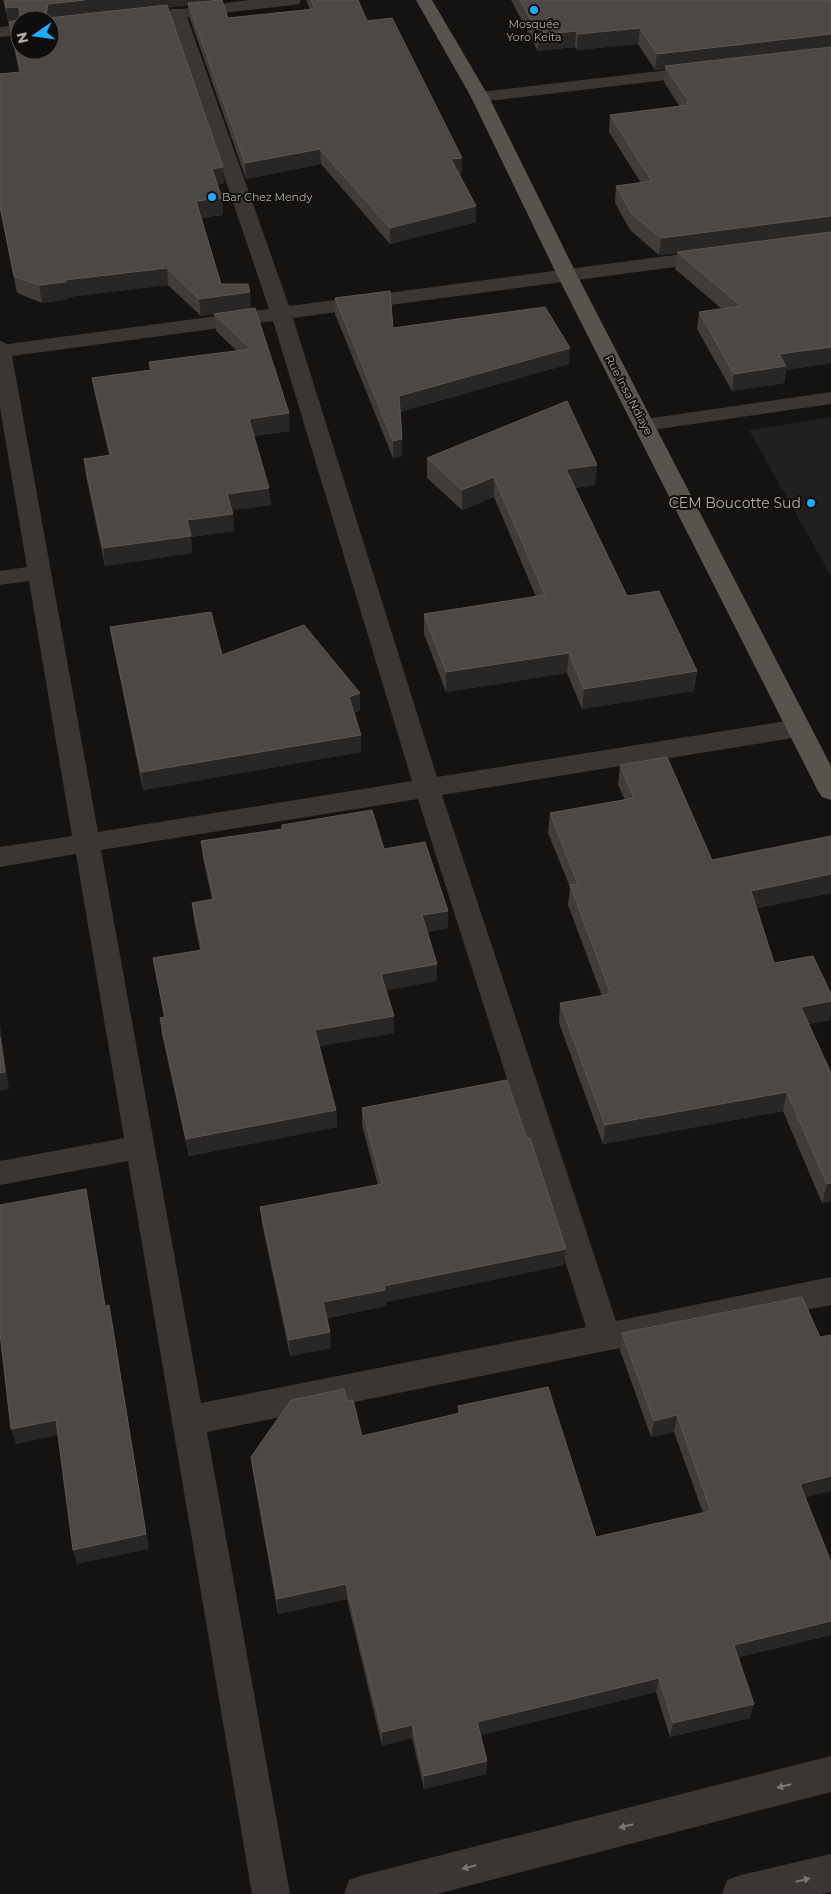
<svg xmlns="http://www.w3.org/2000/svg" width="831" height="1894" font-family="Montserrat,sans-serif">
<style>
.built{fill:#21201e}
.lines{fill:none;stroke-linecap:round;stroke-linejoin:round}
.minor{fill:#393633;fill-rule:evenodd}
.major{fill:#59534e;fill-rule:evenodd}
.wall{fill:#3f3c3a}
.shaded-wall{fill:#282725}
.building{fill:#4c4845;stroke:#5c5754;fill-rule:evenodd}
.oneway{fill:#7e7670}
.poi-dot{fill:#1facff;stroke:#0f0e0d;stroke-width:2}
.labels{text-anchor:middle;stroke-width:4;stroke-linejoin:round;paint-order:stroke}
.far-poi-label{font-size:11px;fill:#b6aaa2;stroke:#0f0e0d}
.far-street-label{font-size:11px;fill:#b6aaa2;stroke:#0f0e0d}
.poi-label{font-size:14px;fill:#b6aaa2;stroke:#0f0e0d;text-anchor:end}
</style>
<rect width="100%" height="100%" fill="#141312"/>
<!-- built -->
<path class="built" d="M 831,417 L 831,576 L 749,430 Z"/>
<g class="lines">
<!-- minor -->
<path class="minor" d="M 249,0 L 301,0 L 299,4 L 293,5 L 187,17 L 289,306 L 712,250 L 719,252 L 722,256 L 719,260 L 712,262 L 293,318 L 437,777 L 799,719 L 808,722 L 812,728 L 808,734 L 799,737 L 442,795 L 616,1321 L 831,1277 L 831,1305 L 207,1432 L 290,1894 L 252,1894 L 128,1161 L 0,1185 L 0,1161 L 124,1138 L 76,854 L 0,867 L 0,847 L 72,836 L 29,581 L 0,585 L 0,571 L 27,567 L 0,408 L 0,341 L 8,344 L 269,309 L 169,13 L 171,9 L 182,9 ZM 273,321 L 412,781 L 98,832 L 12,356 ZM 418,799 L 586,1327 L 201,1403 L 101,850 Z
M 20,25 L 20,35 L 0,37 L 0,27 Z
M 702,66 L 708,67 L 711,71 L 708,75 L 480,102 L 474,101 L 471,97 L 474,93 L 480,92 Z
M 831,392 L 831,404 L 645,431 L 637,430 L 634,425 L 637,420 L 645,419 Z
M 831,1756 L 831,1792 L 437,1894 L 344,1894 L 349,1880 L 363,1875 Z
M 831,1854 L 831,1892 L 822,1894 L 722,1894 L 727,1880 L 741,1875 Z"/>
<!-- major -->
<path class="major" d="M 416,0 L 432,0 L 489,97 L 577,275 L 831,766 L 831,800 L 822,797 L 818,791 L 557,275 L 471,97 Z"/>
</g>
<!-- wall -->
<path class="wall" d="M 3,0 L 222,0 L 228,18 L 310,9 L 306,0 L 358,0 L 367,21 L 462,158 L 462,173 L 459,174 L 476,206 L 476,222 L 390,244 L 321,164 L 246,179 L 190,19 L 188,5 L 168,7 L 224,183 L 217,185 L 222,198 L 223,215 L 201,218 L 221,284 L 251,309 L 290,431 L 254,436 L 271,505 L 232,510 L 234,531 L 191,537 L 192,553 L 105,566 L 86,476 L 84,459 L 109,455 L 95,395 L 92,378 L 150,370 L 149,362 L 237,351 L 216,331 L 214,314 L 201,316 L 168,285 L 68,297 L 68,299 L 42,303 L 17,293 L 0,209 L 0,74 L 19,72 L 12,38 L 10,24 L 9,24 Z
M 511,0 L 831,0 L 831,363 L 786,370 L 784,383 L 732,391 L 697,329 L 699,312 L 722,309 L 675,269 L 677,253 L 659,255 L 630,230 L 615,203 L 616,186 L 641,183 L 609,132 L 610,115 L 680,107 L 664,82 L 665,69 L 655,70 L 638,44 L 577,50 L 575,47 L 538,51 Z
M 335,298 L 393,328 L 569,364 L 400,412 L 402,456 L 393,458 L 335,314 Z
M 427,458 L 595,485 L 575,488 L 627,596 L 697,671 L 694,691 L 582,709 L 567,673 L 446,692 L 424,634 L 424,614 L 536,597 L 494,497 L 462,510 L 427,478 Z
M 110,627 L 222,655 L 360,693 L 360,710 L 354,713 L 361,752 L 143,790 L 113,644 Z
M 620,765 L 712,860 L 831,836 L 831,893 L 757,908 L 774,963 L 830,1020 L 808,1024 L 831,1201 L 822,1203 L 783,1111 L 603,1144 L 559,1023 L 560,1003 L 602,996 L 568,905 L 570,887 L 548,833 L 550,813 L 625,800 L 618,785 Z
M 282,825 L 384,849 L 448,911 L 448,928 L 427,932 L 437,964 L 437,981 L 386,990 L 394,1016 L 394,1033 L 319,1046 L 336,1110 L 337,1127 L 189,1156 L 162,1035 L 160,1018 L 164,1017 L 156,976 L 153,958 L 200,950 L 194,920 L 192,903 L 212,899 L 203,859 L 201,841 L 282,829 Z
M 362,1108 L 564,1265 L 386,1302 L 386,1306 L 327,1318 L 331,1348 L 290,1356 L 262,1224 L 260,1207 L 378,1185 L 362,1125 Z
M 622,1333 L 805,1497 L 831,1562 L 831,1635 L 739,1657 L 750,1718 L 670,1737 L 656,1692 L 481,1735 L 487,1761 L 486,1774 L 424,1789 L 412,1738 L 382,1746 L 347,1599 L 278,1614 L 253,1473 L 251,1457 L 347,1401 L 362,1436 L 458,1414 L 458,1406 L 596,1537 L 703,1513 L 674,1432 L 651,1437 L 620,1350 Z"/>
<!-- shaded-wall -->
<path class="shaded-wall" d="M 84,0 L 218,0 L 218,1 L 50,20 L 46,16 L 48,4 Z
M 18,7 L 20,23 L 9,24 L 6,8 Z
M 640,28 L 638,44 L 577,50 L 578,34 Z
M 576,31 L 575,47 L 538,51 L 539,35 Z
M 831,34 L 831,50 L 665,66 L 665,69 L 655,70 L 657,54 Z
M 320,149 L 321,164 L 246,179 L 245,163 Z
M 462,158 L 462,173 L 450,175 L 451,159 Z
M 223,167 L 224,183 L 214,186 L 212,169 Z
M 222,198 L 223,215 L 198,218 L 196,201 Z
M 476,206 L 476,222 L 390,244 L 390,228 Z
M 831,216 L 831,232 L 659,255 L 661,238 Z
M 167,268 L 168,285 L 68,297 L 68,299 L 42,303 L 39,285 L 65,280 Z
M 250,292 L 251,309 L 201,316 L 199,299 Z
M 831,347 L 831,363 L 786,370 L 784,383 L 732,391 L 734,374 L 779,354 Z
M 570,348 L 569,364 L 399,412 L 399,396 Z
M 289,413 L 290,431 L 250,436 L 249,419 Z
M 402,439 L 402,456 L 393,458 L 393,441 Z
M 597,465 L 595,485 L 565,489 L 566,469 Z
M 494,477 L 494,497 L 462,510 L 462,490 Z
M 269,488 L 271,505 L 228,511 L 227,494 Z
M 233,514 L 234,531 L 191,537 L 192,553 L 105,566 L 103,548 L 187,520 Z
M 569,653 L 567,673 L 446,692 L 446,672 Z
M 697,671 L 694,691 L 582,709 L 584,689 Z
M 360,693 L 360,710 L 350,714 L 349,697 Z
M 361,735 L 361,752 L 143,790 L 141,772 Z
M 831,874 L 831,893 L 748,910 L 751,891 Z
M 448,911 L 448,928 L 422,933 L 422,915 Z
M 437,964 L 437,981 L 382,991 L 381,974 Z
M 831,1001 L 831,1014 L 830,1020 L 796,1026 L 801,1007 Z
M 394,1016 L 394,1033 L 316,1047 L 315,1030 Z
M 0,1025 L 9,1089 L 0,1091 Z
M 787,1092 L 783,1111 L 603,1144 L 605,1125 Z
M 336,1110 L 337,1127 L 189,1156 L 186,1139 Z
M 831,1183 L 831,1201 L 822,1203 L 827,1184 Z
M 86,1189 L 89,1205 L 108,1321 L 105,1306 Z
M 566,1249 L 564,1265 L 386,1302 L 386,1306 L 324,1318 L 323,1302 L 384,1286 Z
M 109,1305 L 112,1321 L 149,1549 L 77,1564 L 73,1550 Z
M 330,1332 L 331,1348 L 290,1356 L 289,1340 Z
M 677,1415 L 674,1432 L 651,1437 L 654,1421 Z
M 56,1420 L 59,1435 L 16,1444 L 11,1429 Z
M 831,1476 L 831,1491 L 795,1500 L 800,1484 Z
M 346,1584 L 347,1599 L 278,1614 L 277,1599 Z
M 831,1621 L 831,1635 L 730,1659 L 734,1645 Z
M 659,1678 L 656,1692 L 477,1736 L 477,1722 Z
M 754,1704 L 750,1718 L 670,1737 L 673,1723 Z
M 412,1725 L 412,1738 L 382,1746 L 382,1732 Z
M 487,1761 L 486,1774 L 424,1789 L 424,1776 Z"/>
<!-- building -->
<path class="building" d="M 5,0 L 84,0 L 48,4 L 46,16 L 48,18 L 167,5 L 223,167 L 212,169 L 222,198 L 196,201 L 221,284 L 248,284 L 250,292 L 199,299 L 167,268 L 65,280 L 66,282 L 39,285 L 14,276 L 0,206 L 0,74 L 21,72 L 9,22 L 19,20 L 20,9 L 18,7 L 6,8 ZM 20,20 L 50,20 L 50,50 L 20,50 Z
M 222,0 L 228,18 L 315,9 L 311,0 L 358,0 L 367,21 L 392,18 L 462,158 L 451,159 L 476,206 L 390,228 L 320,149 L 245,163 L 188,3 Z
M 520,0 L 831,0 L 831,34 L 657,54 L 640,28 L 578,34 L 576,31 L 539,35 Z
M 831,47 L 831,216 L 661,238 L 632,214 L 616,186 L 652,181 L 610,115 L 689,105 L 686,102 L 689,102 L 665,66 Z
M 831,232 L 831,347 L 779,354 L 786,366 L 734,374 L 699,312 L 741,306 L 677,252 Z
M 390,291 L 393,328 L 545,307 L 570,348 L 399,396 L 402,439 L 393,441 L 335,298 Z
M 255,308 L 289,413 L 249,419 L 269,488 L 227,494 L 233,514 L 187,520 L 191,536 L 103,548 L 84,459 L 111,455 L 92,378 L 151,370 L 149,362 L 251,349 L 214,314 Z
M 567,401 L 597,465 L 566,469 L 627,596 L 659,591 L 697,671 L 584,689 L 569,653 L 446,672 L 424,614 L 545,595 L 494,477 L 462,490 L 427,458 Z
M 211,612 L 222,655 L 304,625 L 360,693 L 349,697 L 361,735 L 141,772 L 110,627 Z
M 667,757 L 712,860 L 831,836 L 831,874 L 751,891 L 774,963 L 813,956 L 831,994 L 831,1001 L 801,1007 L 831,1073 L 831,1183 L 827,1184 L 787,1092 L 605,1125 L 560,1003 L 611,994 L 570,885 L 578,884 L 550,813 L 634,798 L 620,765 Z
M 372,810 L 384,849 L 425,842 L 448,911 L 422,915 L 437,964 L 381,974 L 394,1016 L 315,1030 L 336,1110 L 186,1139 L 160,1018 L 165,1017 L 153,958 L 202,950 L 192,903 L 214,899 L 201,841 L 282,829 L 282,825 Z
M 0,1037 L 5,1072 L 0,1073 Z
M 507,1080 L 527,1139 L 530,1138 L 566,1249 L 384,1286 L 385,1290 L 323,1302 L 330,1332 L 289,1340 L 260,1207 L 382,1184 L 362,1108 Z
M 86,1189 L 105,1306 L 109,1305 L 146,1534 L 73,1550 L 56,1420 L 11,1429 L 0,1333 L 0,1205 Z
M 802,1297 L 820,1337 L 831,1335 L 831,1476 L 800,1484 L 831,1562 L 831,1621 L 734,1645 L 754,1704 L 673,1723 L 659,1678 L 477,1722 L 487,1761 L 424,1776 L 412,1725 L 382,1732 L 346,1584 L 277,1599 L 251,1457 L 291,1400 L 344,1389 L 347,1401 L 353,1400 L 362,1436 L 460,1413 L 458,1406 L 548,1387 L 596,1537 L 711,1511 L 677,1415 L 654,1421 L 622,1333 Z"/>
<!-- one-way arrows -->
<defs><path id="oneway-solid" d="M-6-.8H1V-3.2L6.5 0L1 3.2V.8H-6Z" transform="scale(1.25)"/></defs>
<g class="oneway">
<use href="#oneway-solid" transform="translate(784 1786) rotate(166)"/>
<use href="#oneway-solid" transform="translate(626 1826) rotate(166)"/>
<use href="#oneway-solid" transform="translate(469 1867) rotate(166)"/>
<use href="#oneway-solid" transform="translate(803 1880) rotate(-13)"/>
</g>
<!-- markers -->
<g class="poi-dot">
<circle cx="534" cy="10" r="5"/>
<circle cx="212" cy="197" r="5"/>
<circle cx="811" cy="503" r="5"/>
</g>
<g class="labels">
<!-- far-poi labels -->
<g class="far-poi-label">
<text x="534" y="28">Mosquée<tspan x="534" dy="13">Yoro Keita</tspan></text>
<text x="222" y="201" text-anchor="start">Bar Chez Mendy</text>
</g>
<!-- far-street labels -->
<g class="far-street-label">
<text transform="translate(629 395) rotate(62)" y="4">Rue Insa Ndiaye</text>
</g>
<!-- poi labels -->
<g class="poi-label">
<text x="801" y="508">CEM Boucotte Sud</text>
</g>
</g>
<!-- north arrow -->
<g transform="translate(35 35) rotate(257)"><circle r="24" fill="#0f0e0d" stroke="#524c49"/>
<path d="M0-4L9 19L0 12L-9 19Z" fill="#1facff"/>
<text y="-8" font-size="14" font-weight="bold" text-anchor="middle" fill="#b6aaa2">N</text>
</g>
</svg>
